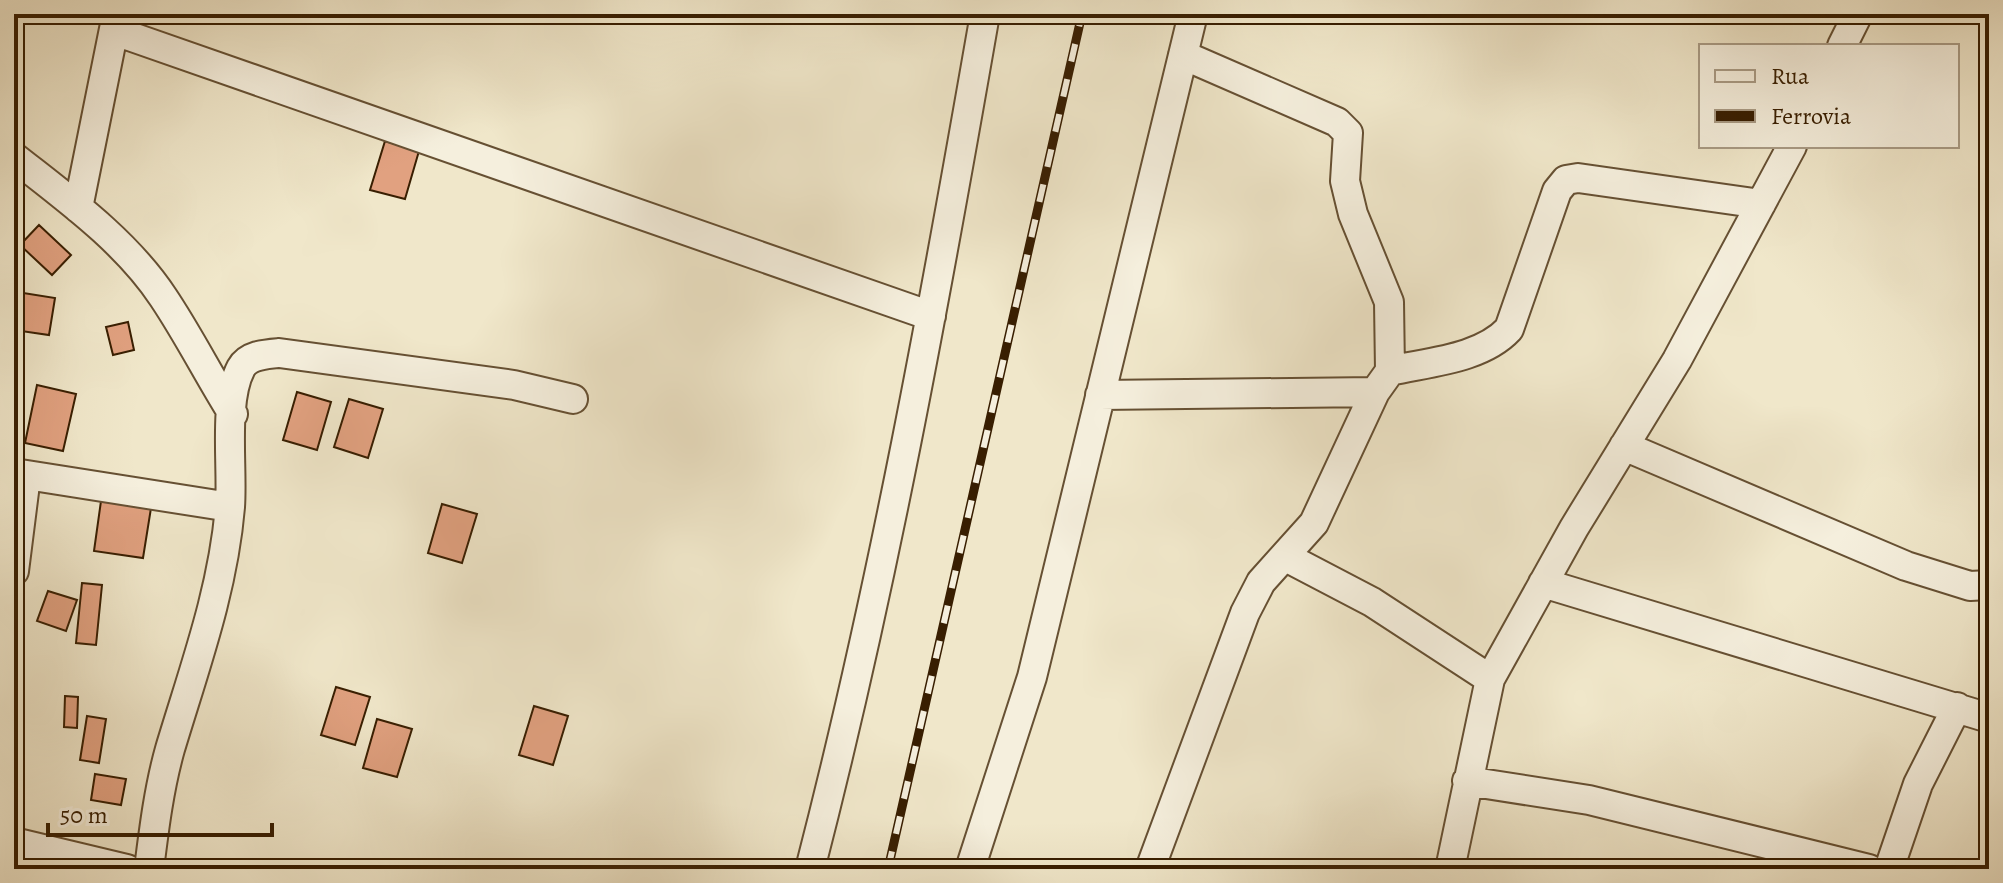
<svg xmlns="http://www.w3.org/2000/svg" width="2003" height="883" font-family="Alegreya,serif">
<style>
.building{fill:#e1a180;stroke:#381e01;stroke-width:2}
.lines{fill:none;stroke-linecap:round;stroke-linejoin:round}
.street-casing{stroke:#665033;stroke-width:32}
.street{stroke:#f5efdd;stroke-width:28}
.rail-casing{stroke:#381e01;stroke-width:9}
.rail{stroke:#f5efdd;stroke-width:6;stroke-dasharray:18;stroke-linecap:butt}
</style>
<rect width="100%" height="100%" fill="#f0e7ca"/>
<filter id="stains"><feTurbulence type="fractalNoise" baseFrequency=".0025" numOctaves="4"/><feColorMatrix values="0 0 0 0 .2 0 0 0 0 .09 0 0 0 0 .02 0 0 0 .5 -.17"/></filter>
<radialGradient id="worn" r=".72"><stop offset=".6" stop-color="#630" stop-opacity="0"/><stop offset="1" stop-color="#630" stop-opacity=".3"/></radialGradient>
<!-- building -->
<path class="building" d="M 385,141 L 419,151 L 405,199 L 370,190 Z
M 39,225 L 71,255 L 52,275 L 20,245 Z
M 17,292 L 55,298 L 49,335 L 14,330 Z
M 128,322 L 134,350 L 113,355 L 106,327 Z
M 37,385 L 76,394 L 63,451 L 25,443 Z
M 297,392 L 331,402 L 317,450 L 283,440 Z
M 349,399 L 383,409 L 368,458 L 334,447 Z
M 101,501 L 151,508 L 143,558 L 94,551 Z
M 442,504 L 477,514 L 462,563 L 428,553 Z
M 82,583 L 102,585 L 96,645 L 76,643 Z
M 48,591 L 77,600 L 66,631 L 37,621 Z
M 336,687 L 370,697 L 355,745 L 321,735 Z
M 65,696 L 78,697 L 77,728 L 64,727 Z
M 534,706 L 568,716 L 553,765 L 519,755 Z
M 87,716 L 106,719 L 99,763 L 80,760 Z
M 377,719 L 412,729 L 397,777 L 363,768 Z
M 95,774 L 126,779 L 121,805 L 91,800 Z"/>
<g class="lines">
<defs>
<path id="street" d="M 115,31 L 931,316
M 1842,46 L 1858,14
M 14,157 C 66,198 126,241 163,297 C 188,334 209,376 233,414
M 78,208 L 117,14
M 1390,371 C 1429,362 1481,359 1509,329 L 1557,191 L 1566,180 L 1578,178 L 1761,204
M 1100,395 L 1375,392
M 1624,446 L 1906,566 L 1970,586 L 1989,585
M 14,473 L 230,507
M 1286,557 L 1372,602 L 1490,679
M 14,571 L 26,476
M 1543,583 L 1989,718
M 1467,781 L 1589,800 L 1869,869
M 14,842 L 127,869
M 149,869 C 154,829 159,788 170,749 C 194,669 223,591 230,507 C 233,468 223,402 241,368 C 248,355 266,354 279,353 L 514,385 L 573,399
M 810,869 C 883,587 935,301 985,14
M 970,869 L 1032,677 L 1193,14
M 1150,869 L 1245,613 L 1261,582 L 1314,523 L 1375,392 L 1390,371 L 1389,302 L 1353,214 L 1345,181 L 1348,133 L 1337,122 L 1183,55
M 1450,869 L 1490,679 L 1574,528 L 1677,360 L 1792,146
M 1889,869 L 1918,784 L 1957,707"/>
</defs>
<!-- street casing -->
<use href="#street" class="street-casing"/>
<!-- street -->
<use href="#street" class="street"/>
<defs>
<path id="rail" d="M 888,869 L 1082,14"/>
</defs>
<!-- rail casing -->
<use href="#rail" class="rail-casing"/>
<!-- rail -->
<use href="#rail" class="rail"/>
</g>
<!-- margin -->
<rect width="2003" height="883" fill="none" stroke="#f0e7ca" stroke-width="48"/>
<rect x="16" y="16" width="1971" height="851" fill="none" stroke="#381e01" stroke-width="4"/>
<rect x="24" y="24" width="1955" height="835" fill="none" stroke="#381e01" stroke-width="2"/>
<!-- legend -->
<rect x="1699" y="44" width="260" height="104" fill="#f5efdd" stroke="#a99b85" stroke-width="2"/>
<rect x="1715" y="70" width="40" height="12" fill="#f5efdd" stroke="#a99b85" stroke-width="2"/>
<text x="1771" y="84" font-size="24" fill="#381e01">Rua</text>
<rect x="1715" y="110" width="40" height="12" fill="#381e01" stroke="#a99b85" stroke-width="2"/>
<text x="1771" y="124" font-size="24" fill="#381e01">Ferrovia</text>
<!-- scale -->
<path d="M48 823v12h224v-12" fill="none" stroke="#381e01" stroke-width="4"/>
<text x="60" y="823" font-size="24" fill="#381e01" stroke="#f5efdd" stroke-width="6" paint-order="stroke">50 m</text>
<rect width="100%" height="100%" filter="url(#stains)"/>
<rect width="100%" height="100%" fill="url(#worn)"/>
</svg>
